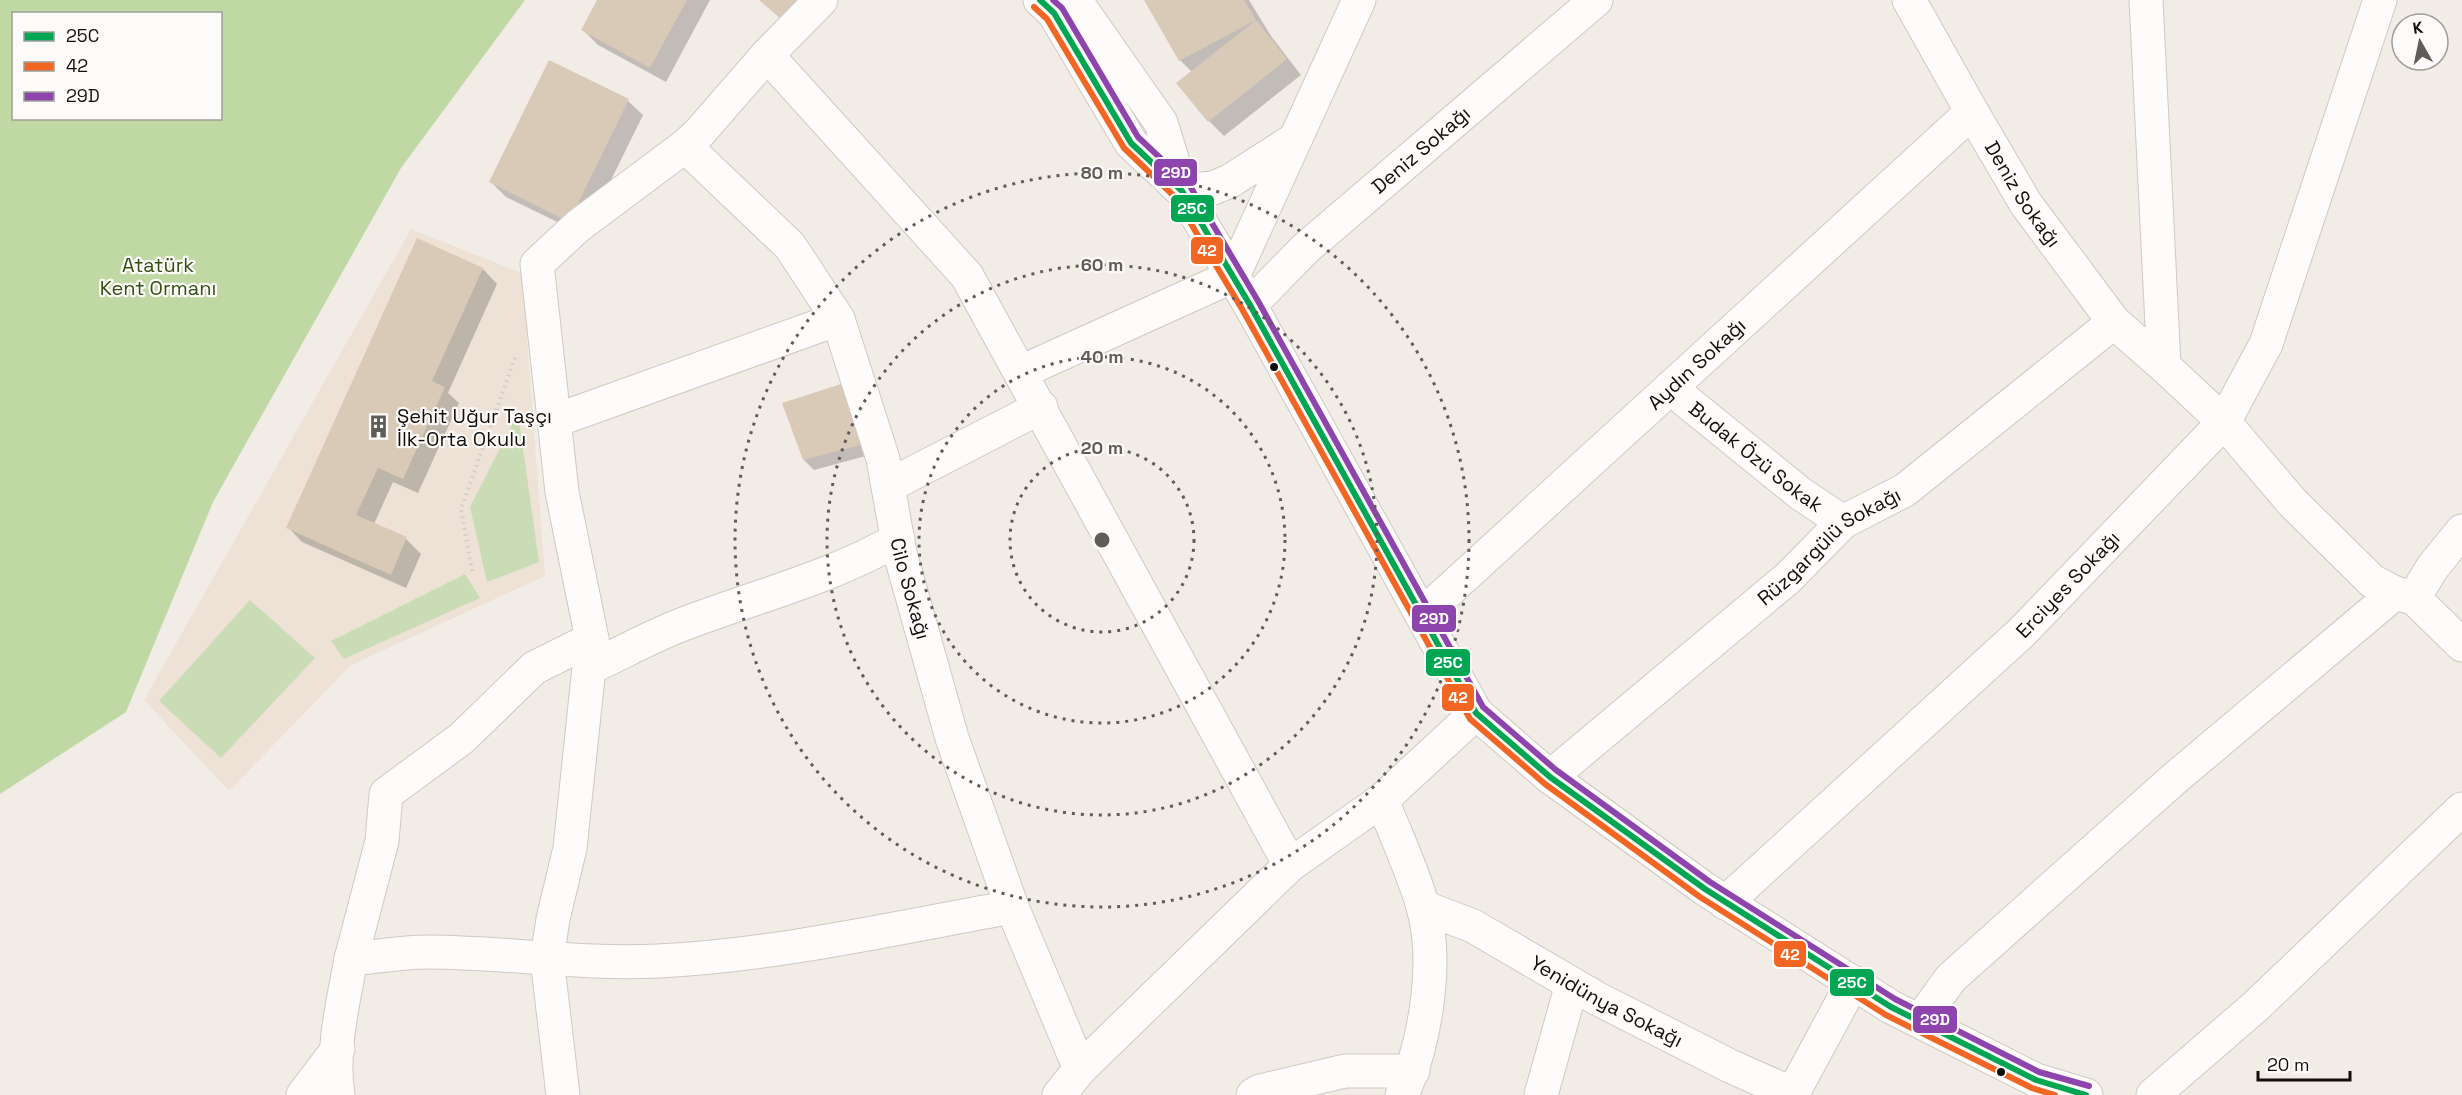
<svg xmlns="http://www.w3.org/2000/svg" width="2462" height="1095" font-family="'Space Grotesk',sans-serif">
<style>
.education{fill:#ede2d5}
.green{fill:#cadcb5}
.forest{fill:#c0d8a4;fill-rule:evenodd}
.shadow{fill:#0003}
.building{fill:#d9c9b7}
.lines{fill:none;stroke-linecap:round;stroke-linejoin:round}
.minor-casing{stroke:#cec9c4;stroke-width:35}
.major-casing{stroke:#cec9c4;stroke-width:35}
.path{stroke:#cfcdcc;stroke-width:4;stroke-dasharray:1.5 4.5;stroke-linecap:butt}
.minor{stroke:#fdfcfb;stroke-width:33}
.major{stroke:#fdfcfb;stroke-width:33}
.bus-1-casing{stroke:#fdfbf9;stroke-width:10}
.bus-2-casing{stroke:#fdfbf9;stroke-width:10}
.bus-3-casing{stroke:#fdfbf9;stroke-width:10}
.bus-1{stroke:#00a651;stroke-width:6}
.bus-2{stroke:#f26522;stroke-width:6}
.bus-3{stroke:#8e44ad;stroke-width:6}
.ring{fill:none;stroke:#605c58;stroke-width:3;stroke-dasharray:3 6}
.bus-dot{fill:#120f0b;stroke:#fdfbf9;stroke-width:2}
.labels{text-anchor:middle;stroke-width:4.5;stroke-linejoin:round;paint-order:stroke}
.street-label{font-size:20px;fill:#120f0b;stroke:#fdfbf9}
.park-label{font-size:20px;fill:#324f10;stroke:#fdfbf9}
.poi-label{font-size:20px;fill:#120f0b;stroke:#fdfbf9;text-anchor:start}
.centre{fill:#605c58;stroke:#fdfbf9;stroke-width:3}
.ring-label{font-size:18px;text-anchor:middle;font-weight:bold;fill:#605c58;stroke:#fdfbf9;stroke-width:4.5;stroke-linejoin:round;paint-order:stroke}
.line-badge{stroke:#fdfbf9;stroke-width:2}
.badge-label{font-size:16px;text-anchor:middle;font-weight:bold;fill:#fff}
</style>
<rect width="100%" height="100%" fill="#f2ece6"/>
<!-- education -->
<path class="education" d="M 411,229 L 522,273 L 545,576 L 351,665 L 229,791 L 144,700 Z"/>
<!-- green -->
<path class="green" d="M 518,413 L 539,562 L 487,582 L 470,507 Z
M 465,574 L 480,598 L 344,659 L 331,641 Z
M 250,600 L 315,658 L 221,758 L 159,701 Z"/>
<!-- forest -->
<path class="forest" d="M 0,0 L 525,0 L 401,168 L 213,502 L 126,712 L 0,794 ZM 14,14 L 220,14 L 220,118 L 14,118 Z"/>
<!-- shadow -->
<path class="shadow" d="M 599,0 L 710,0 L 666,82 L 598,45 L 583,30 Z
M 1147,0 L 1249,0 L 1271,36 L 1301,75 L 1224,136 L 1209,121 L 1192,72 L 1180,60 Z
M 550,62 L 628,101 L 643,115 L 584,235 L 506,197 L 491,182 Z
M 417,240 L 483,269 L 497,284 L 448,393 L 459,403 L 418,493 L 393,482 L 374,524 L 406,539 L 421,554 L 406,588 L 302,542 L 288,527 Z
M 840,385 L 850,395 L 873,454 L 814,470 L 804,460 Z"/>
<!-- building -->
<path class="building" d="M 597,0 L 687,0 L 650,68 L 581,30 Z
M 759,0 L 800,0 L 782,20 Z
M 1144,0 L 1244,0 L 1256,20 L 1179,61 Z
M 1256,20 L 1287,59 L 1208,122 L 1176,83 Z
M 549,60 L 629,99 L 569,222 L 489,182 Z
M 417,238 L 483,268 L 432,381 L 445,387 L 403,479 L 378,468 L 356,515 L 407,537 L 391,575 L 286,528 Z
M 841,384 L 864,444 L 803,460 L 782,403 Z"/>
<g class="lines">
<defs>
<g id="minor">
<path d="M 821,0 L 767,55 L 967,276 L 1290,865 L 1382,800 C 1396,836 1413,871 1423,907 C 1439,962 1425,1044 1402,1095"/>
<path id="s1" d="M 1909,0 L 1972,112 L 2026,204 L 2114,322 L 2164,366"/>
<path d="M 2146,0 L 2164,366 L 2224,422 L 2266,344 L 2380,0"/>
<path id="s2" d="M 685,146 L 790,246 L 838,319 L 883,459 L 900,553 L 952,738 L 1012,907 L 1080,1069"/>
<path d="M 1182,191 L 1213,188 L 1230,181 L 1294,140"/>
<path id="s3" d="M 1250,305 L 1306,248 L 1596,0"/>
<path d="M 1021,372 L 1233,276 L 1359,0"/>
<path id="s4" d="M 1670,388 L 1801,494 L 1843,522"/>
<path d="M 554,421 L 838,319"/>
<path d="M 888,486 L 1041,407"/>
<path d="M 2414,598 L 2432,568 L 2462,531"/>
<path id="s5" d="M 1422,615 L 1972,112"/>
<path d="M 589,668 C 618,655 646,639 676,627 C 749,598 830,579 898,539"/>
<path id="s6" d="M 1550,777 L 1788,578 L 1843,522 L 1905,490 L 2114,322"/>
<path d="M 1382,800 L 1476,713"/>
<path id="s7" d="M 1725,903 L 2021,633 L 2224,422 L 2292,502 L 2372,581 L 2395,593"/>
<path id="s8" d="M 1423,907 L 1473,926 L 1598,999 L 1730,1066 L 1793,1094"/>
<path d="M 351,959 L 382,841 L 386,794 L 462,738 L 534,668 L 592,639"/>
<path d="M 1920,1021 L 1951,978 L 2174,779 L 2395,593 L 2414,598 L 2462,645"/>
<path d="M 303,1095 L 338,1049"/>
<path d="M 338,1095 C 331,1051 343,1003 351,959 C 376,957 402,952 427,952 C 504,952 581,965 658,961 C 778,955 895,928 1012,907"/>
<path d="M 563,1095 L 547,958 L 553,919 L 570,848 L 592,639 L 562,492 L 537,264 L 578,226 L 685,146 L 700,132 L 767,55"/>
<path d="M 1059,1095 L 1080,1069 L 1290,865"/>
<path d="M 1253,1095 L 1260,1091 L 1345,1071 L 1413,1071"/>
<path d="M 1541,1095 L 1572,984"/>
<path d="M 1792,1095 L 1853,982"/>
<path d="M 2153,1095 L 2256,1006 L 2462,809"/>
</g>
<path id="major" d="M 1040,0 L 1054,13 L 1131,143 L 1181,190
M 1075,0 L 1161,123 L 1182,191 L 1250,305 L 1476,713 L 1550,777 L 1705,889 L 1891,1007 L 2036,1080 L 2086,1095"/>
</defs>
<!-- minor casing -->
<use href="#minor" class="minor-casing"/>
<!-- major casing -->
<use href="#major" class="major-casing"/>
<!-- path -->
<path class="path" d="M 472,571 L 461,509 L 515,358"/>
<!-- minor -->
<use href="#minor" class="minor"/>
<!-- major -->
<use href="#major" class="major"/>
<defs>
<path id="bus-1" d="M 1040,0 L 1054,13 L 1131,143 L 1182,191 L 1250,305 L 1476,713 L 1550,777 L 1705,889 L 1891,1007 L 2036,1080 L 2086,1095"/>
<path id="bus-2" d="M 1034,7 L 1047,19 L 1124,148 L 1175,197 L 1242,309 L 1470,719 L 1545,784 L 1700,897 L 1886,1015 L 2032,1088 L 2055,1095"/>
<path id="bus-3" d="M 1053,0 L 1062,8 L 1138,137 L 1190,186 L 1258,301 L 1483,707 L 1556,770 L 1710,882 L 1895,999 L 2039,1072 L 2089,1086"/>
</defs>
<!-- bus-1 casing -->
<use href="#bus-1" class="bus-1-casing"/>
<!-- bus-2 casing -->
<use href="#bus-2" class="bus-2-casing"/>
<!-- bus-3 casing -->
<use href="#bus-3" class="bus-3-casing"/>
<!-- bus-1 -->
<use href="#bus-1" class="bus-1"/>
<!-- bus-2 -->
<use href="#bus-2" class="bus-2"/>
<!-- bus-3 -->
<use href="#bus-3" class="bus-3"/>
</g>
<!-- distance rings -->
<g class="ring">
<circle cx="1102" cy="540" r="92"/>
<circle cx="1102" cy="540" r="183"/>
<circle cx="1102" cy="540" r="275"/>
<circle cx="1102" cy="540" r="367"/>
</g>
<!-- icons -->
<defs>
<symbol id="building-bare" viewBox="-9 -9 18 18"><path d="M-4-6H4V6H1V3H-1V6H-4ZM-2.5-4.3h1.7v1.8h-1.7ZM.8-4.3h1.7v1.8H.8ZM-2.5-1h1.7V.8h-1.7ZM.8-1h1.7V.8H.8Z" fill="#605c58" stroke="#fdfbf9" stroke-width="2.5" paint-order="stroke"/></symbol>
</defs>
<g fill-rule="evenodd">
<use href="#building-bare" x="362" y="410" width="33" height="33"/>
</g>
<!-- markers -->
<g class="bus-dot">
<circle cx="1274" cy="367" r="5"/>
<circle cx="2001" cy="1072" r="5"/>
</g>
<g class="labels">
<!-- street labels -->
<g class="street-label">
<text dy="7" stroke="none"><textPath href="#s3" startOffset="231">Deniz Sokağı</textPath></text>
<text dy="7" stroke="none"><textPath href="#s1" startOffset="225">Deniz Sokağı</textPath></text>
<text dy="7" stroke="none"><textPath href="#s5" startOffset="372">Aydın Sokağı</textPath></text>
<text dy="7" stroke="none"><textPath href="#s4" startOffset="110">Budak Özü Sokak</textPath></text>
<text dy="7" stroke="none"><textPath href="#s6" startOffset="363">Rüzgargülü Sokağı</textPath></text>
<text dy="7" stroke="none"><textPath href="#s7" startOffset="468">Erciyes Sokağı</textPath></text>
<text dy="7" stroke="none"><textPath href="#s2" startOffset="512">Cilo Sokağı</textPath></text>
<text dy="7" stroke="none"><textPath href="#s8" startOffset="207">Yenidünya Sokağı</textPath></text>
</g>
<!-- park labels -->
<g class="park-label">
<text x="158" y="272">Atatürk<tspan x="158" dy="23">Kent Ormanı</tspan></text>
</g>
<!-- poi labels -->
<g class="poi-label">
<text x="397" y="423">Şehit Uğur Taşçı<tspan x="397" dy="23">İlk-Orta Okulu</tspan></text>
</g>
</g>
<circle cx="1102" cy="540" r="9" class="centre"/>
<g class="ring-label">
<text x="1102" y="179">80 m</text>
<text x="1102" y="271">60 m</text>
<text x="1102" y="363">40 m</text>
<text x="1102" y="454">20 m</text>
</g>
<g class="line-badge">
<rect x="1153" y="158" width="45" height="29" rx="6" fill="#8e44ad"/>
<rect x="1170" y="194" width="45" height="29" rx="6" fill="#00a651"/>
<rect x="1190" y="236" width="34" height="29" rx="6" fill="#f26522"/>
<rect x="1411" y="604" width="46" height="29" rx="6" fill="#8e44ad"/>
<rect x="1425" y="648" width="46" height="29" rx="6" fill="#00a651"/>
<rect x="1441" y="683" width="34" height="29" rx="6" fill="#f26522"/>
<rect x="1773" y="940" width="34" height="28" rx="6" fill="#f26522"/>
<rect x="1829" y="968" width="46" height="29" rx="6" fill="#00a651"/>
<rect x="1912" y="1005" width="46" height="29" rx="6" fill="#8e44ad"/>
</g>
<g class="badge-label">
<text x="1176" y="178">29D</text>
<text x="1192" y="214">25C</text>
<text x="1207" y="256">42</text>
<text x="1434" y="624">29D</text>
<text x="1448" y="668">25C</text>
<text x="1458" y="703">42</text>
<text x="1790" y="960">42</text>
<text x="1852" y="988">25C</text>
<text x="1935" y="1025">29D</text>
</g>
<!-- legend -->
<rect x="12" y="12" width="210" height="108" fill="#fdfbf9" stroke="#9f9d9a" stroke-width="1.5"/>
<rect x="24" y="32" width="30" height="9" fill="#00a651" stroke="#9f9d9a" stroke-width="1.5"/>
<text x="66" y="42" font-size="18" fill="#120f0b">25C</text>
<rect x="24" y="62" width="30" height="9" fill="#f26522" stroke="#9f9d9a" stroke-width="1.5"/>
<text x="66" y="72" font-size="18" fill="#120f0b">42</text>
<rect x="24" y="92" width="30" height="9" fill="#8e44ad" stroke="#9f9d9a" stroke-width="1.5"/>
<text x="66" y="102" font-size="18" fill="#120f0b">29D</text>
<!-- north arrow -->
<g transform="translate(2420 42) rotate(351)"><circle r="28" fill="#fdfbf9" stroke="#9f9d9a" stroke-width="1.5"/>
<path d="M0-4.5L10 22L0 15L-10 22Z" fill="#605c58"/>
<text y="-9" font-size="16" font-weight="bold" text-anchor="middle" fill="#120f0b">K</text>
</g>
<!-- scale -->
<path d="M2258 1071v9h92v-9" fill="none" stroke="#120f0b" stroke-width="3"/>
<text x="2267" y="1071" font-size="18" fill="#120f0b" stroke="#fdfbf9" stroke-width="4.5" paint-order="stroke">20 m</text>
</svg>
